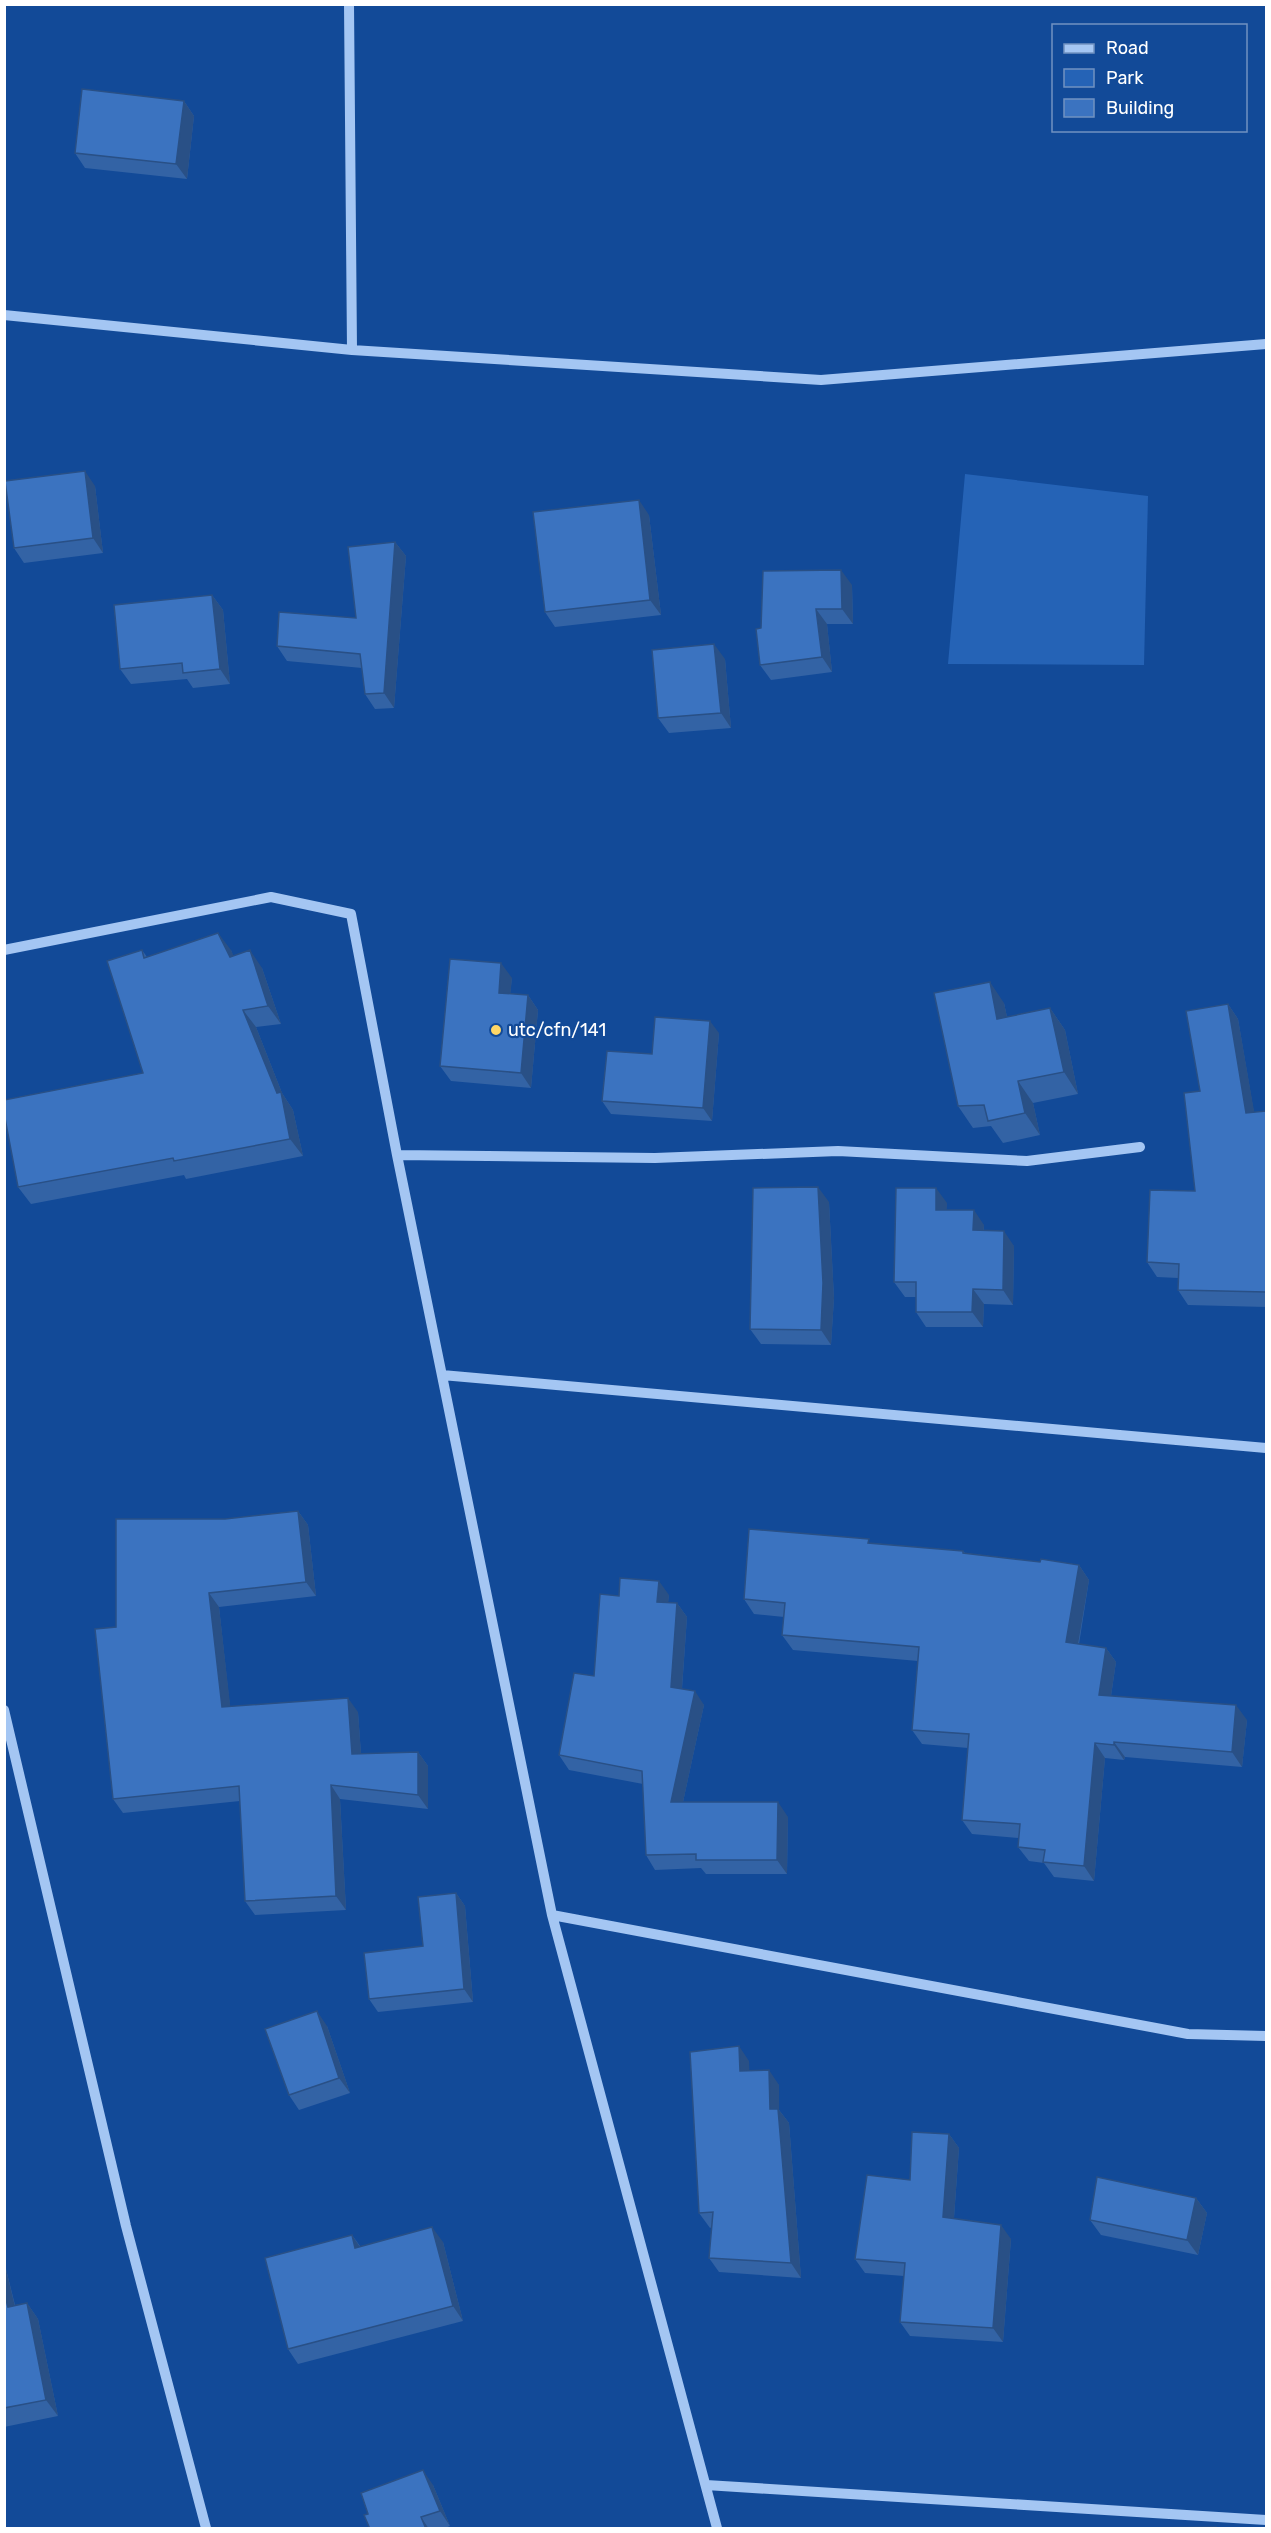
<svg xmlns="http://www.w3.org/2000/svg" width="1271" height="2533" font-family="Rubik,sans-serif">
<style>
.green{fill:#2563b6}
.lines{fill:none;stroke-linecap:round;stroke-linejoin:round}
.minor{stroke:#a4c6f3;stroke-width:10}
.wall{fill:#3363a5}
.shaded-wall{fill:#295086}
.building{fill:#3b73c0;stroke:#295086;stroke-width:1.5}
.poi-dot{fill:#ffd767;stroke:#124a98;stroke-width:2}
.labels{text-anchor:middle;stroke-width:4.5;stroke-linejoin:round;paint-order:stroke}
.poi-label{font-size:18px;fill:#fff;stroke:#124a98;text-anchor:start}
</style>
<rect width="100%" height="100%" fill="#124a98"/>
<!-- green -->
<path class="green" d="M 965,474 L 1148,496 L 1144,665 L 948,664 Z"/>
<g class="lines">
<!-- minor -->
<path class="minor" d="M 349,4 L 352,350
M 4,315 L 352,350 L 821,380 L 1266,344
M 4,950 L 271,897 L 351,914 L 397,1155 L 552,1915 L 717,2528
M 397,1155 L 655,1158 L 838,1151 L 1027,1161 L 1140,1147
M 442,1375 L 1266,1448
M 4,1710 L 126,2226 L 206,2528
M 552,1915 L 1188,2034 L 1266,2036
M 706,2485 L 1266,2520"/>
</g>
<!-- wall -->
<path class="wall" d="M 184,101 L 194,116 L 187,179 L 85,168 L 75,153 Z
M 95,486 L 103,553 L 24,563 L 14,548 Z
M 649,515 L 661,615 L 555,627 L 545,612 Z
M 395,542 L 406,556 L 394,708 L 375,709 L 365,694 L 362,668 L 287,661 L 277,646 L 356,618 Z
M 852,585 L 853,624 L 827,624 L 832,672 L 771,680 L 760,665 L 761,628 Z
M 212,595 L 223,610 L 230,684 L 193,688 L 187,679 L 131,684 L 120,669 Z
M 725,659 L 731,728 L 669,733 L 658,718 Z
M 142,950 L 147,957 L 231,950 L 233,956 L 262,968 L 281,1024 L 256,1027 L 282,1093 L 293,1110 L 303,1156 L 186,1179 L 184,1175 L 31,1204 L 18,1187 L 143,1073 Z
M 512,978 L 510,994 L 528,995 L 538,1010 L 531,1088 L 451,1081 L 440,1066 Z
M 1004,1003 L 1007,1017 L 1050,1008 L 1065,1030 L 1078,1094 L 1033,1103 L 1040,1135 L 1003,1143 L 991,1126 L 973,1128 L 958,1106 Z
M 1228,1004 L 1238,1019 L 1254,1113 L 1266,1111 L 1266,1307 L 1188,1305 L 1178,1290 L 1178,1278 L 1157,1277 L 1147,1262 L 1195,1191 L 1200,1091 Z
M 719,1033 L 712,1121 L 611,1114 L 602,1101 L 652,1054 Z
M 829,1202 L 834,1298 L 831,1345 L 761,1344 L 750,1329 Z
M 947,1203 L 946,1210 L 984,1225 L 984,1231 L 1014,1246 L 1013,1305 L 984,1304 L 983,1327 L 926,1327 L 916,1312 L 916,1297 L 905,1297 L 894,1282 Z
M 298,1511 L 308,1525 L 316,1596 L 219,1607 L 230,1707 L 358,1712 L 361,1754 L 418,1752 L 428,1766 L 428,1809 L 340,1799 L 346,1910 L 255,1915 L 245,1901 L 240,1801 L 123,1813 L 113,1799 L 225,1519 Z
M 872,1543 L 963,1551 L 965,1553 L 1040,1562 L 1079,1565 L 1089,1580 L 1079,1644 L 1106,1648 L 1116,1662 L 1111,1696 L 1247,1720 L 1242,1767 L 1125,1757 L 1124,1760 L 1105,1758 L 1094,1881 L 1054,1877 L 1044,1863 L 1029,1861 L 1018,1847 L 1019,1838 L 972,1834 L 962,1820 L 968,1748 L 922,1744 L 912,1730 L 918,1661 L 793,1650 L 782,1635 L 784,1617 L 754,1614 L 744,1599 Z
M 669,1595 L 668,1602 L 677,1603 L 687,1617 L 682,1689 L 704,1705 L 683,1802 L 788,1817 L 787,1874 L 706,1874 L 701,1868 L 655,1870 L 646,1855 L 643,1784 L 569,1770 L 559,1755 L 594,1676 L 619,1596 Z
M 456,1893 L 465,1906 L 473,2002 L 378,2012 L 369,1999 L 423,1946 Z
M 327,2026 L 350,2093 L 299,2110 L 289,2095 Z
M 749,2061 L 749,2071 L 779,2085 L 779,2110 L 789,2123 L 801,2278 L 719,2272 L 709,2258 L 712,2227 L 710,2228 L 699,2213 Z
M 949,2134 L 959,2148 L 954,2218 L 1011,2239 L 1003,2342 L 910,2336 L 900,2322 L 904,2276 L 865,2273 L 855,2259 L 910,2180 Z
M 1196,2198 L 1207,2213 L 1198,2255 L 1101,2235 L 1090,2220 Z
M 352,2235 L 360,2246 L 443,2242 L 463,2321 L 298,2364 L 288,2349 Z
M 4,2261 L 15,2305 L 27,2303 L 38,2319 L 58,2416 L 4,2427 Z
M 433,2485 L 450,2526 L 443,2529 L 370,2529 L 368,2514 Z"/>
<!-- shaded-wall -->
<path class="shaded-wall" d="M 184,101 L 194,116 L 187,179 L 176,164 Z
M 85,471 L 95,486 L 103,553 L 93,538 Z
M 639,500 L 649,515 L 661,615 L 650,600 Z
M 395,542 L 406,556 L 394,708 L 384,693 Z
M 841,570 L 852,585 L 853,624 L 842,609 Z
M 212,595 L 223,610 L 230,684 L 220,669 Z
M 816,609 L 827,624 L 832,672 L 822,657 Z
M 714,644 L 725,659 L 731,728 L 721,713 Z
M 218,933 L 231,950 L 242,975 L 230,957 Z
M 250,950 L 262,968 L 281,1024 L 268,1006 Z
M 501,963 L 512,978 L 509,1008 L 499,993 Z
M 990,982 L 1004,1003 L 1012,1040 L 997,1019 Z
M 528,995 L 538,1010 L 531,1088 L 521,1073 Z
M 1228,1004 L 1238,1019 L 1257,1128 L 1246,1113 Z
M 1050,1008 L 1065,1030 L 1078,1094 L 1064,1072 Z
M 243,1010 L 256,1027 L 282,1093 L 293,1110 L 303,1156 L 290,1139 L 277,1093 Z
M 710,1021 L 719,1033 L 712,1121 L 703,1108 Z
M 1018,1081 L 1033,1103 L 1040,1135 L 1025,1113 Z
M 818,1187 L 829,1202 L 834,1298 L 831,1345 L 821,1330 Z
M 936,1188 L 947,1203 L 946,1225 L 936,1210 Z
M 974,1210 L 984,1225 L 983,1245 L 973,1230 Z
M 1004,1231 L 1014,1246 L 1013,1305 L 1003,1290 Z
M 973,1289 L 984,1304 L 983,1327 L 972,1312 Z
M 298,1511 L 308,1525 L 316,1596 L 306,1582 Z
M 1079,1565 L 1089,1580 L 1076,1656 L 1066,1642 Z
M 659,1581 L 669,1595 L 667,1616 L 657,1602 Z
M 209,1593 L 219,1607 L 232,1721 L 222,1707 Z
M 677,1603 L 687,1617 L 681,1701 L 671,1687 Z
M 1106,1648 L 1116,1662 L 1109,1709 L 1099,1695 Z
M 695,1691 L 704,1705 L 680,1816 L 671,1802 Z
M 348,1698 L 358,1712 L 362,1768 L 352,1754 Z
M 1236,1705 L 1247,1720 L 1242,1767 L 1232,1752 Z
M 1114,1742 L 1125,1757 L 1124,1760 L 1114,1745 Z
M 1095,1743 L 1105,1758 L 1094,1881 L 1084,1866 Z
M 418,1752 L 428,1766 L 428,1809 L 418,1795 Z
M 331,1785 L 340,1799 L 346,1910 L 336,1896 Z
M 778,1802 L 788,1817 L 787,1874 L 777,1860 Z
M 456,1893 L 465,1906 L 473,2002 L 464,1989 Z
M 317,2011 L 327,2026 L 350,2093 L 339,2078 Z
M 739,2046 L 749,2061 L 750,2086 L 740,2071 Z
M 769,2070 L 779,2085 L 779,2110 L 789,2123 L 801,2278 L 791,2263 L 770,2109 Z
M 949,2134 L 959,2148 L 953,2231 L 943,2217 Z
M 1196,2198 L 1207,2213 L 1198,2255 L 1187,2240 Z
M 1001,2225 L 1011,2239 L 1003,2342 L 993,2328 Z
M 432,2227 L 443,2242 L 463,2321 L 453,2306 Z
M 352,2235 L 362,2250 L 355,2248 Z
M 4,2261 L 19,2323 L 8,2307 L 4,2293 Z
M 27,2303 L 38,2319 L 58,2416 L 46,2400 Z
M 423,2470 L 433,2485 L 450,2526 L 440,2511 Z
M 421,2517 L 429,2529 L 426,2529 Z"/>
<!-- building -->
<path class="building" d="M 82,89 L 184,101 L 176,164 L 75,153 Z
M 85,471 L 93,538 L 14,548 L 5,481 Z
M 639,500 L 650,600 L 545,612 L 533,512 Z
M 395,542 L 384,693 L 365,694 L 360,654 L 277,646 L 279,612 L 356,618 L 348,547 Z
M 841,570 L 842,609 L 816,609 L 822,657 L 760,665 L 756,629 L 761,628 L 763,571 Z
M 212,595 L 220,669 L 183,673 L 182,663 L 120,669 L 114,605 Z
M 714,644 L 721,713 L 658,718 L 652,650 Z
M 218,933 L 230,957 L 250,950 L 268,1006 L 243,1010 L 277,1093 L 281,1092 L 290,1139 L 174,1161 L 173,1158 L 18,1187 L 4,1113 L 4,1100 L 143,1073 L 107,961 L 142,950 L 144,958 Z
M 450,959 L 501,963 L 499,993 L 528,995 L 521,1073 L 440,1066 Z
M 990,982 L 997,1019 L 1050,1008 L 1064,1072 L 1018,1081 L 1025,1113 L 988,1121 L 984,1105 L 958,1106 L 934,993 Z
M 1228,1004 L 1246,1113 L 1266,1111 L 1266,1292 L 1178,1290 L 1179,1264 L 1147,1262 L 1150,1190 L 1195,1191 L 1184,1093 L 1200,1091 L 1186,1011 Z
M 655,1017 L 710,1021 L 703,1108 L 602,1101 L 607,1051 L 652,1054 Z
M 818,1187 L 823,1283 L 821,1330 L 750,1329 L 753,1188 Z
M 896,1188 L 936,1188 L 936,1210 L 974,1210 L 973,1230 L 1004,1231 L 1003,1290 L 973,1289 L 972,1312 L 916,1312 L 916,1282 L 894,1282 Z
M 298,1511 L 306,1582 L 209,1593 L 222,1707 L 348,1698 L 352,1754 L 418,1752 L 418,1795 L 331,1785 L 336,1896 L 245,1901 L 239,1786 L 113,1799 L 95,1629 L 116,1627 L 116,1519 L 225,1519 Z
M 749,1529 L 869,1539 L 868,1543 L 963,1551 L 963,1553 L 1040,1562 L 1041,1559 L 1079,1565 L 1066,1642 L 1106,1648 L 1099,1695 L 1236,1705 L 1232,1752 L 1114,1742 L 1114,1745 L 1095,1743 L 1084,1866 L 1043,1862 L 1045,1850 L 1018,1847 L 1020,1824 L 962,1820 L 969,1734 L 912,1730 L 919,1647 L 782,1635 L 785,1603 L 744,1599 Z
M 620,1578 L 659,1581 L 657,1602 L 677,1603 L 671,1687 L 695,1691 L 671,1802 L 778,1802 L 777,1860 L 696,1860 L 696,1854 L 646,1855 L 642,1771 L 559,1755 L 574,1673 L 594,1676 L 600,1594 L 619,1596 Z
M 456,1893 L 464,1989 L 369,1999 L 364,1953 L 423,1946 L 418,1897 Z
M 317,2011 L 339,2078 L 289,2095 L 265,2029 Z
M 739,2046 L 740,2071 L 769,2070 L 770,2109 L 778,2109 L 791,2263 L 709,2258 L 713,2212 L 699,2213 L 690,2052 Z
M 912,2132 L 949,2134 L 943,2217 L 1001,2225 L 993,2328 L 900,2322 L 905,2263 L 855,2259 L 867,2175 L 910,2180 Z
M 1097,2177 L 1196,2198 L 1187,2240 L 1090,2220 Z
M 432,2227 L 453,2306 L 288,2349 L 265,2258 L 352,2235 L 355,2248 Z
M 4,2293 L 8,2307 L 27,2303 L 46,2400 L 4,2408 Z
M 423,2470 L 440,2511 L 421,2517 L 426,2529 L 370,2529 L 364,2515 L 368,2514 L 361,2493 Z
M 1216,2527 L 1216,2529 L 1133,2529 L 1133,2528 Z"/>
<!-- markers -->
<circle class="poi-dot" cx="496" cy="1030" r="6"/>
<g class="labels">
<!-- poi labels -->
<g class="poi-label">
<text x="508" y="1036">utc/cfn/141</text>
</g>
</g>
<!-- border -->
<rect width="1271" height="2533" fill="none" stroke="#ffffff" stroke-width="12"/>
<!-- legend -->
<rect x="1052" y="24" width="195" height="108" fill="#124a98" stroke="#7192c1" stroke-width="1.5"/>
<rect x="1064" y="44" width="30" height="9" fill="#a4c6f3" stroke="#7192c1" stroke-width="1.5"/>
<text x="1106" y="54" font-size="18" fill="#ffffff">Road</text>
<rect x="1064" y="69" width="30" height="18" fill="#2563b6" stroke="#7192c1" stroke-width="1.5"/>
<text x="1106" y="84" font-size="18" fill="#ffffff">Park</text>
<rect x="1064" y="99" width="30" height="18" fill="#3b73c0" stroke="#7192c1" stroke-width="1.5"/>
<text x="1106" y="114" font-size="18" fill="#ffffff">Building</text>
</svg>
